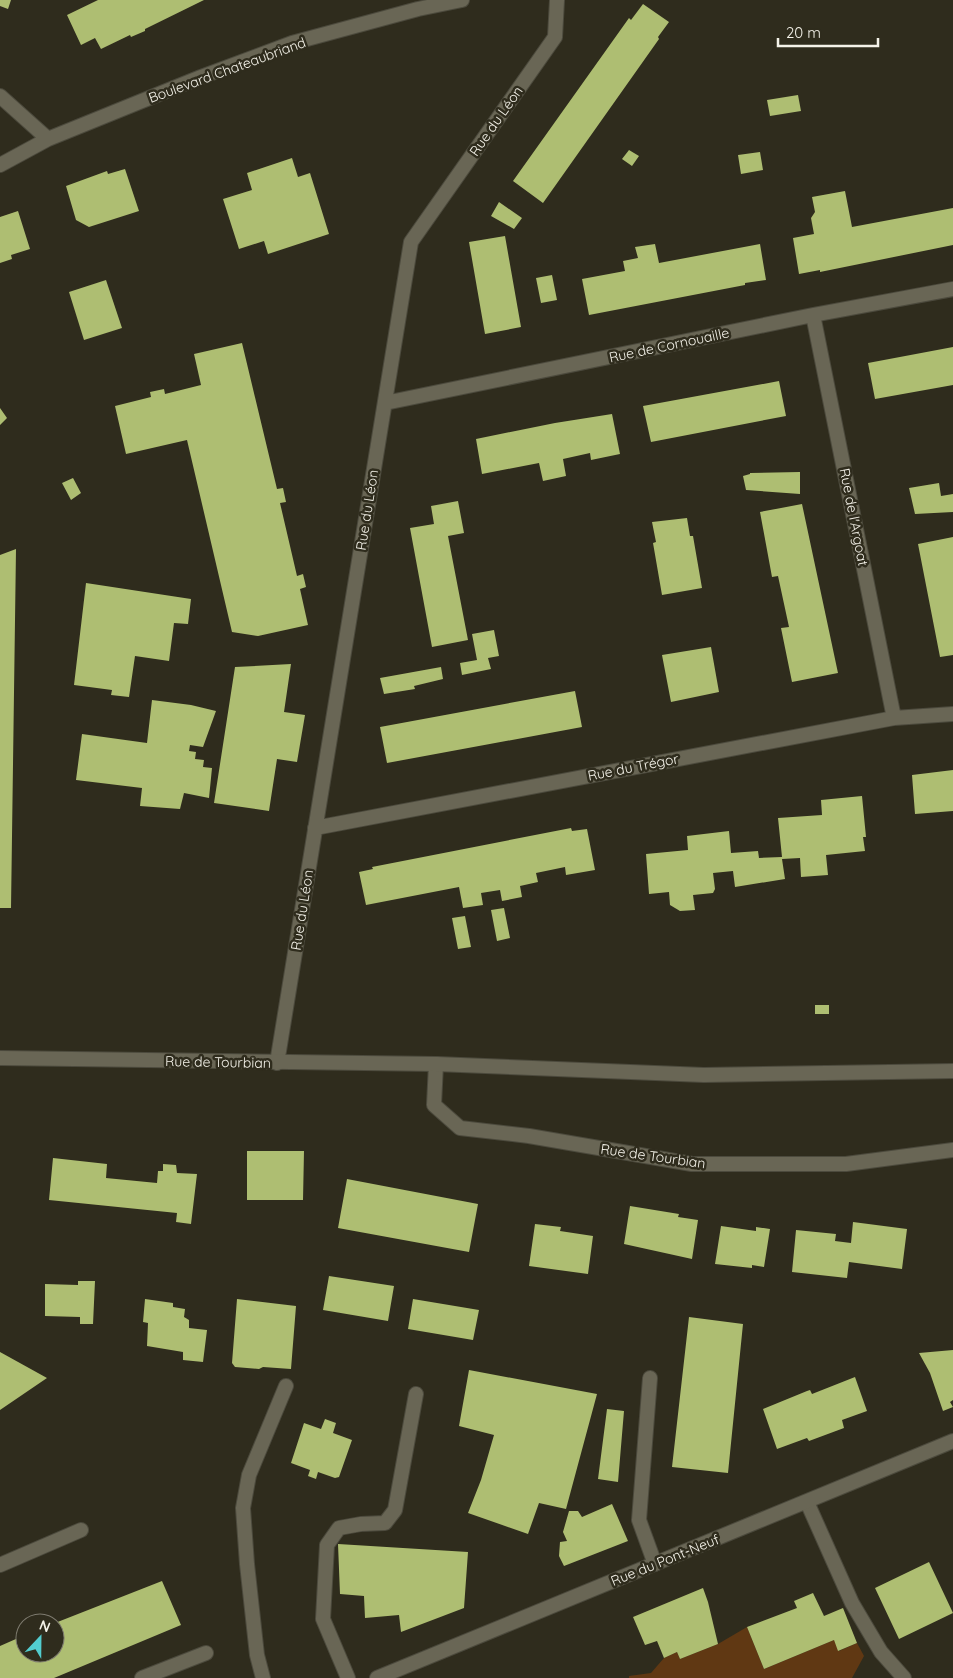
<svg xmlns="http://www.w3.org/2000/svg" width="953" height="1678" font-family="Quicksand,sans-serif">
<style>
.green{fill:#603813}
.building{fill:#aebe72}
.lines{fill:none;stroke-linecap:round;stroke-linejoin:round}
.service-casing{stroke:#4c4a3d;stroke-width:16}
.minor-casing{stroke:#4c4a3d;stroke-width:16}
.secondary-casing{stroke:#4c4a3d;stroke-width:16}
.service{stroke:#696655;stroke-width:14}
.minor{stroke:#696655;stroke-width:14}
.secondary{stroke:#696655;stroke-width:14}
.labels{text-anchor:middle;stroke-width:5;stroke-linejoin:round;paint-order:stroke}
.street-label{font-size:14px;fill:#f4f2e9;stroke:#2f2c1d}
</style>
<rect width="100%" height="100%" fill="#2f2c1d"/>
<!-- green -->
<path class="green" d="M 747,1627 L 764,1669 L 834,1640 L 839,1651 L 857,1643 L 864,1656 L 852,1678 L 629,1678 L 629,1676 L 651,1673 L 664,1658 L 677,1652 L 680,1659 L 718,1644 Z"/>
<!-- building -->
<path class="building" d="M 0,0 L 11,0 L 8,9 L 0,6 Z
M 98,0 L 204,0 L 145,29 L 145,31 L 131,37 L 130,35 L 101,49 L 95,38 L 81,45 L 67,15 Z
M 643,4 L 669,22 L 658,37 L 659,39 L 543,203 L 513,181 L 629,18 L 631,20 Z
M 798,95 L 801,111 L 770,116 L 767,100 Z
M 629,150 L 639,156 L 632,166 L 622,159 Z
M 760,152 L 763,170 L 741,174 L 738,155 Z
M 292,158 L 298,177 L 310,173 L 329,234 L 268,254 L 264,241 L 239,249 L 223,199 L 252,190 L 247,173 Z
M 125,169 L 139,211 L 89,227 L 76,220 L 66,186 L 107,171 L 108,174 Z
M 845,191 L 852,227 L 953,208 L 953,245 L 820,272 L 820,270 L 799,274 L 793,238 L 814,234 L 811,218 L 815,212 L 812,197 Z
M 499,202 L 522,218 L 514,229 L 491,216 Z
M 18,211 L 30,249 L 11,255 L 12,259 L 0,263 L 0,217 Z
M 505,236 L 521,327 L 485,334 L 469,242 Z
M 655,244 L 659,263 L 760,244 L 766,280 L 745,283 L 745,285 L 589,315 L 582,279 L 625,271 L 623,261 L 638,258 L 635,247 Z
M 552,275 L 557,300 L 541,303 L 536,278 Z
M 106,280 L 122,328 L 84,340 L 69,292 Z
M 242,343 L 277,489 L 283,488 L 286,502 L 280,503 L 297,576 L 303,574 L 306,587 L 300,589 L 308,625 L 258,636 L 232,632 L 187,440 L 126,454 L 115,406 L 151,397 L 150,392 L 164,389 L 165,394 L 201,385 L 194,354 Z
M 953,347 L 953,385 L 875,399 L 868,363 Z
M 779,381 L 786,416 L 651,442 L 643,406 Z
M 0,408 L 7,418 L 0,425 Z
M 612,414 L 620,454 L 591,460 L 590,453 L 563,459 L 566,476 L 543,481 L 539,463 L 482,474 L 476,439 L 555,423 Z
M 800,472 L 800,494 L 746,490 L 743,476 L 750,474 L 750,473 Z
M 73,478 L 81,493 L 71,500 L 62,483 Z
M 939,483 L 941,496 L 953,494 L 953,512 L 915,514 L 909,488 Z
M 458,501 L 464,533 L 448,536 L 468,640 L 432,647 L 410,528 L 434,524 L 431,506 Z
M 802,504 L 838,673 L 792,682 L 781,628 L 789,627 L 778,576 L 772,577 L 760,512 Z
M 687,518 L 690,536 L 693,536 L 702,588 L 662,595 L 653,543 L 656,542 L 652,522 Z
M 953,537 L 953,655 L 940,657 L 918,544 Z
M 16,549 L 11,908 L 0,908 L 0,555 Z
M 86,583 L 191,599 L 188,624 L 174,623 L 169,661 L 135,656 L 129,697 L 111,695 L 112,690 L 74,685 Z
M 494,630 L 499,656 L 488,658 L 491,669 L 462,675 L 460,663 L 477,660 L 472,634 Z
M 711,647 L 719,692 L 671,702 L 662,655 Z
M 291,664 L 284,712 L 305,715 L 297,762 L 277,759 L 269,811 L 214,803 L 235,667 Z
M 441,667 L 443,679 L 414,686 L 415,689 L 384,694 L 380,678 Z
M 575,691 L 582,727 L 387,763 L 380,727 Z
M 152,700 L 191,705 L 216,711 L 203,747 L 190,745 L 189,751 L 196,752 L 195,759 L 204,760 L 203,767 L 212,768 L 209,798 L 184,793 L 180,809 L 140,806 L 142,788 L 76,780 L 82,734 L 147,743 Z
M 953,770 L 953,811 L 915,814 L 912,775 Z
M 862,796 L 866,837 L 863,837 L 865,851 L 826,855 L 828,875 L 801,877 L 800,858 L 782,859 L 785,879 L 735,887 L 733,871 L 713,873 L 715,889 L 713,893 L 693,895 L 695,910 L 680,911 L 670,905 L 669,892 L 649,894 L 646,854 L 688,850 L 687,836 L 729,831 L 731,853 L 758,851 L 759,858 L 782,857 L 778,818 L 822,815 L 821,800 Z
M 571,828 L 572,831 L 587,829 L 595,870 L 566,875 L 565,867 L 536,873 L 538,882 L 520,886 L 522,897 L 502,901 L 500,890 L 481,893 L 483,905 L 463,908 L 459,887 L 366,905 L 359,872 L 373,869 L 372,867 Z
M 504,908 L 510,938 L 497,941 L 491,910 Z
M 465,916 L 471,947 L 458,949 L 452,918 Z
M 815,1005 L 829,1005 L 829,1014 L 815,1014 Z
M 247,1151 L 304,1151 L 303,1200 L 247,1200 Z
M 53,1158 L 107,1164 L 106,1178 L 157,1183 L 158,1171 L 163,1171 L 163,1164 L 176,1165 L 177,1173 L 197,1174 L 191,1224 L 176,1222 L 177,1213 L 49,1200 Z
M 347,1179 L 478,1204 L 469,1252 L 338,1228 Z
M 630,1206 L 679,1214 L 678,1217 L 698,1220 L 692,1259 L 624,1244 Z
M 853,1222 L 907,1229 L 902,1269 L 849,1262 L 847,1278 L 792,1272 L 796,1230 L 836,1234 L 835,1241 L 851,1243 Z
M 535,1224 L 561,1227 L 560,1231 L 593,1236 L 588,1274 L 529,1266 Z
M 721,1226 L 756,1231 L 756,1227 L 770,1229 L 764,1267 L 752,1265 L 752,1268 L 715,1264 Z
M 329,1276 L 394,1286 L 388,1321 L 323,1310 Z
M 78,1281 L 95,1281 L 93,1324 L 80,1324 L 80,1317 L 45,1316 L 45,1284 L 78,1285 Z
M 145,1299 L 173,1303 L 173,1307 L 185,1309 L 184,1317 L 189,1320 L 189,1328 L 207,1330 L 203,1362 L 183,1360 L 183,1352 L 147,1346 L 148,1323 L 143,1322 Z
M 237,1299 L 296,1306 L 291,1369 L 263,1367 L 259,1369 L 235,1367 L 232,1363 Z
M 413,1299 L 479,1310 L 473,1340 L 408,1329 Z
M 689,1317 L 743,1324 L 728,1473 L 672,1467 Z
M 953,1350 L 953,1400 L 950,1402 L 953,1407 L 943,1411 L 930,1373 L 919,1353 Z
M 0,1352 L 47,1378 L 0,1410 Z
M 469,1370 L 597,1394 L 566,1509 L 539,1503 L 528,1534 L 468,1513 L 481,1480 L 494,1435 L 459,1426 Z
M 855,1377 L 867,1411 L 842,1420 L 844,1428 L 809,1441 L 807,1438 L 777,1449 L 763,1409 L 807,1391 L 810,1390 L 812,1394 Z
M 607,1409 L 624,1411 L 618,1482 L 598,1479 Z
M 325,1419 L 336,1423 L 333,1433 L 352,1440 L 339,1477 L 335,1478 L 318,1472 L 316,1479 L 308,1476 L 310,1470 L 291,1463 L 304,1423 L 321,1429 Z
M 612,1504 L 628,1541 L 564,1566 L 559,1556 L 560,1542 L 567,1541 L 563,1532 L 569,1511 L 578,1511 L 582,1517 Z
M 338,1544 L 468,1552 L 464,1608 L 401,1632 L 399,1615 L 365,1618 L 364,1596 L 340,1594 Z
M 929,1562 L 953,1613 L 899,1639 L 875,1588 Z
M 162,1581 L 181,1625 L 54,1678 L 0,1678 L 0,1646 L 25,1635 L 25,1653 L 55,1653 L 55,1623 Z
M 703,1588 L 708,1602 L 718,1644 L 680,1659 L 677,1652 L 664,1658 L 657,1641 L 645,1645 L 633,1617 Z
M 813,1593 L 824,1616 L 843,1608 L 857,1643 L 838,1651 L 834,1640 L 764,1669 L 747,1627 L 797,1608 L 794,1601 Z"/>
<g class="lines">
<defs>
<path id="service" d="M 436,1064 L 434,1105 L 460,1128 L 529,1136 L 692,1164 L 846,1164 L 953,1150
M 650,1378 L 639,1520 L 655,1564
M 807,1502 L 852,1603 L 881,1652 L 904,1678
M 0,1565 L 81,1530
M 142,1678 L 206,1653
M 263,1678 L 257,1655 L 247,1564 L 243,1508 L 249,1475 L 286,1386
M 348,1678 L 323,1619 L 327,1545 L 339,1528 L 361,1524 L 385,1523 L 395,1510 L 416,1394"/>
<path id="minor" d="M 0,96 L 48,139
M 0,165 L 48,139 L 201,77 L 292,43 L 418,9 L 462,0
M 813,315 L 894,718
M 385,403 L 813,315 L 953,289
M 315,828 L 894,718 L 953,714
M 277,1063 L 411,242 L 555,37 L 557,0"/>
<path id="secondary" d="M 0,1058 L 436,1064 L 704,1075 L 953,1071
M 377,1678 L 953,1441"/>
</defs>
<!-- service casing -->
<use href="#service" class="service-casing"/>
<!-- minor casing -->
<use href="#minor" class="minor-casing"/>
<!-- secondary casing -->
<use href="#secondary" class="secondary-casing"/>
<!-- service -->
<use href="#service" class="service"/>
<!-- minor -->
<use href="#minor" class="minor"/>
<!-- secondary -->
<use href="#secondary" class="secondary"/>
</g>
<g class="labels">
<!-- street labels -->
<g class="street-label">
<text transform="translate(227 70) rotate(-20)" y="5">Boulevard Chateaubriand</text>
<text transform="translate(496 121) rotate(-55)" y="5">Rue du Léon</text>
<text transform="translate(669 345) rotate(-12)" y="5">Rue de Cornouaille</text>
<text transform="translate(367 510) rotate(-81)" y="5">Rue du Léon</text>
<text transform="translate(854 517) rotate(79)" y="5">Rue de l'Argoat</text>
<text transform="translate(633 767) rotate(-11)" y="5">Rue du Trégor</text>
<text transform="translate(302 910) rotate(-81)" y="5">Rue du Léon</text>
<text transform="translate(218 1062) rotate(1)" y="5">Rue de Tourbian</text>
<text transform="translate(653 1156) rotate(8)" y="5">Rue de Tourbian</text>
<text transform="translate(665 1560) rotate(-22)" y="5">Rue du Pont-Neuf</text>
</g>
</g>
<!-- north arrow -->
<g transform="translate(40 1638) rotate(22)"><circle r="24" fill="#2f2c1d" stroke="#7e7b6f"/>
<path d="M0-4L9 19L0 12L-9 19Z" fill="#52cdcf"/>
<text y="-8" font-size="14" font-weight="bold" text-anchor="middle" fill="#f4f2e9">N</text>
</g>
<!-- scale -->
<path d="M778 38v8h100v-8" fill="none" stroke="#f4f2e9" stroke-width="2.5"/>
<text x="786" y="38" font-size="15" fill="#f4f2e9" stroke="#2f2c1d" stroke-width="4" paint-order="stroke">20 m</text>
</svg>
